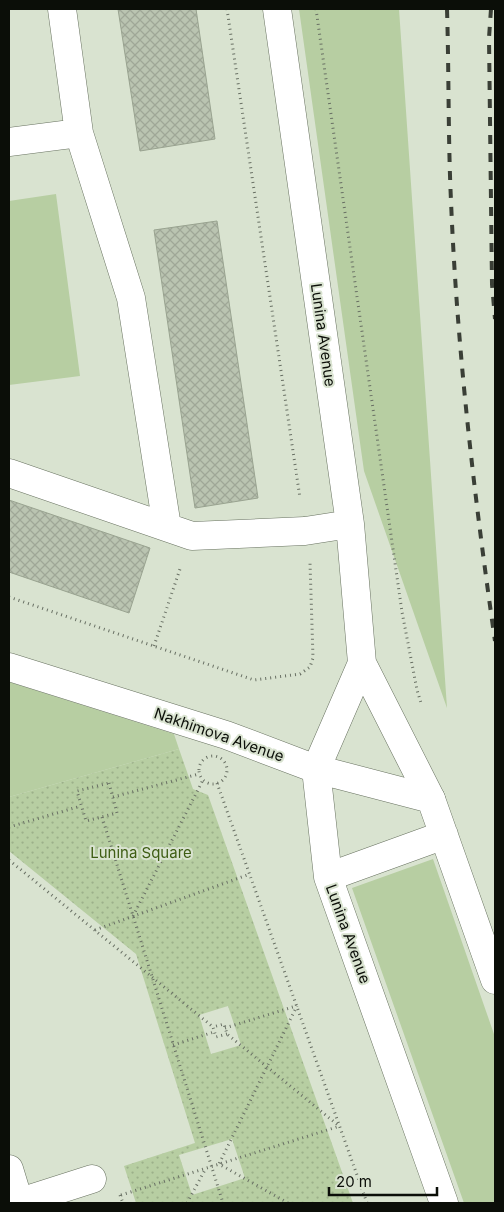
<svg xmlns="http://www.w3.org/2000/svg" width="504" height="1212" font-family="Inter,sans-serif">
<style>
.green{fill:#b7cea2}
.park{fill:url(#park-dots);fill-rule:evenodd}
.building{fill:url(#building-cross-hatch);stroke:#99a390}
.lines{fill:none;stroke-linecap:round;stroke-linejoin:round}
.minor-casing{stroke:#687260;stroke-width:29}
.major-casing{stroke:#687260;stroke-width:29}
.path{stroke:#697064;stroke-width:3;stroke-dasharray:1 4;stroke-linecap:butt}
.minor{stroke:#fff;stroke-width:28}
.major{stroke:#fff;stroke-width:28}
.rail{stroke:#3a3f36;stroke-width:4;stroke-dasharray:9 9;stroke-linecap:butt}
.labels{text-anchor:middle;stroke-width:4;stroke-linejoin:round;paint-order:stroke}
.street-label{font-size:15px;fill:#0b0e08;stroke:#d9e3d0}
.park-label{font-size:15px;fill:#3e5d14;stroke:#d9e3d0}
</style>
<defs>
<pattern id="park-dots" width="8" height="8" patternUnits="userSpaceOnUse" patternTransform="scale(1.25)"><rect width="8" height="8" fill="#b7cea2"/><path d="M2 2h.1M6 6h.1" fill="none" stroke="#9cb08a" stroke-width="1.8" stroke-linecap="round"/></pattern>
<pattern id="building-cross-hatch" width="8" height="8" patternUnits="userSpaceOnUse" patternTransform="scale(1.25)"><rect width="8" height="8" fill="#bac4b1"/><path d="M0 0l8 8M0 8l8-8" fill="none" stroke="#9fa797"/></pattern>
</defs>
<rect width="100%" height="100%" fill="#d9e3d0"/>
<!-- green -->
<path class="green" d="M 299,9 L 399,9 L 447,708 L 364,471 Z
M 56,194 L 80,376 L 9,385 L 9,201 Z
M 9,682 L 174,734 L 179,749 L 9,797 Z
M 433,859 L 495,1037 L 495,1203 L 464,1203 L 352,888 Z"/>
<!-- park -->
<path class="park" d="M 179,749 L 193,789 L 208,795 L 353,1203 L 136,1203 L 124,1166 L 195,1143 L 136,954 L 9,851 L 9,797 ZM 228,1006 L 241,1045 L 211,1054 L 199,1015 ZM 232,1139 L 245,1178 L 192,1195 L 179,1155 Z"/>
<!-- building -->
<path class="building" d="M 118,9 L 196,9 L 215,139 L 140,151 Z
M 217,221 L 258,498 L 195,508 L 154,230 Z
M 9,500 L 150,548 L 129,613 L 9,572 Z"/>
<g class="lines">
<defs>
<path id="minor" d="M 62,9 L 79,133 L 131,298 L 167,527
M 277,9 L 350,524 L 362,663 L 431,799
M 9,142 L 79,133
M 9,473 L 192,536 L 305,531 L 350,524
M 316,769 L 362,663
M 9,1169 L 19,1202
M 17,1203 L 92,1179"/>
<path id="major" d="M 9,667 L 226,735 L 316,769 L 431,799 L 495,980
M 316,769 L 328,877 L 444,1203
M 328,877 L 444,835"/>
</defs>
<!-- minor casing -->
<use href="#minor" class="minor-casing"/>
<!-- major casing -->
<use href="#major" class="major-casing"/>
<!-- path -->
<path class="path" d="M 227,9 L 300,498
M 316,9 L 402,612 L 417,690 L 421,703
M 9,597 L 254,680 L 300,674 L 310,667 L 313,658 L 310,563
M 154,646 L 181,566
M199 770a14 14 0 1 1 28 0a14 14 0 1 1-28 0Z
M 109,783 L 117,813 L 86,821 L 77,791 Z
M 217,783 L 367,1203
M 113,797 L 199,774
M 102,817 L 223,1203
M 9,827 L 81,806
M 9,860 L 213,1027
M 133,916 L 203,780
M 95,930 L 250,874
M 225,1028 L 296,1006
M 227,1034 L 216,1037 L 213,1027 L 224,1024 L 227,1034 L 339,1126
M 173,1045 L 214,1032
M 120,1195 L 123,1203
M 121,1195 L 340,1126
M 187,1203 L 206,1168
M 288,1203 L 219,1164 L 297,1006"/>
<!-- minor -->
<use href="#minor" class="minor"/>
<!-- major -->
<use href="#major" class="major"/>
<!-- rail -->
<path class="rail" d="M 447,9 C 449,73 448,137 451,201 C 457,348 474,495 495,641
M 491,9 L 489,38 L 492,284 L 495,319"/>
</g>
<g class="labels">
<!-- street labels -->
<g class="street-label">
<text transform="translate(323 335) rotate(82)" y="5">Lunina Avenue</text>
<text transform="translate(219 735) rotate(19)" y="5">Nakhimova Avenue</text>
<text transform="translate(348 934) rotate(70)" y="5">Lunina Avenue</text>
</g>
<!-- park labels -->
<g class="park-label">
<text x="141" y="858">Lunina Square</text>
</g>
</g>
<!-- border -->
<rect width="504" height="1212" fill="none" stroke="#0b0e08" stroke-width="20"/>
<!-- scale -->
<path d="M329 1187v8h108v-8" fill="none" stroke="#0b0e08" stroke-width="2.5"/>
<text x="336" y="1187" font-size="15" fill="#0b0e08" stroke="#d9e3d0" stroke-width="4" paint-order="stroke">20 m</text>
</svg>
